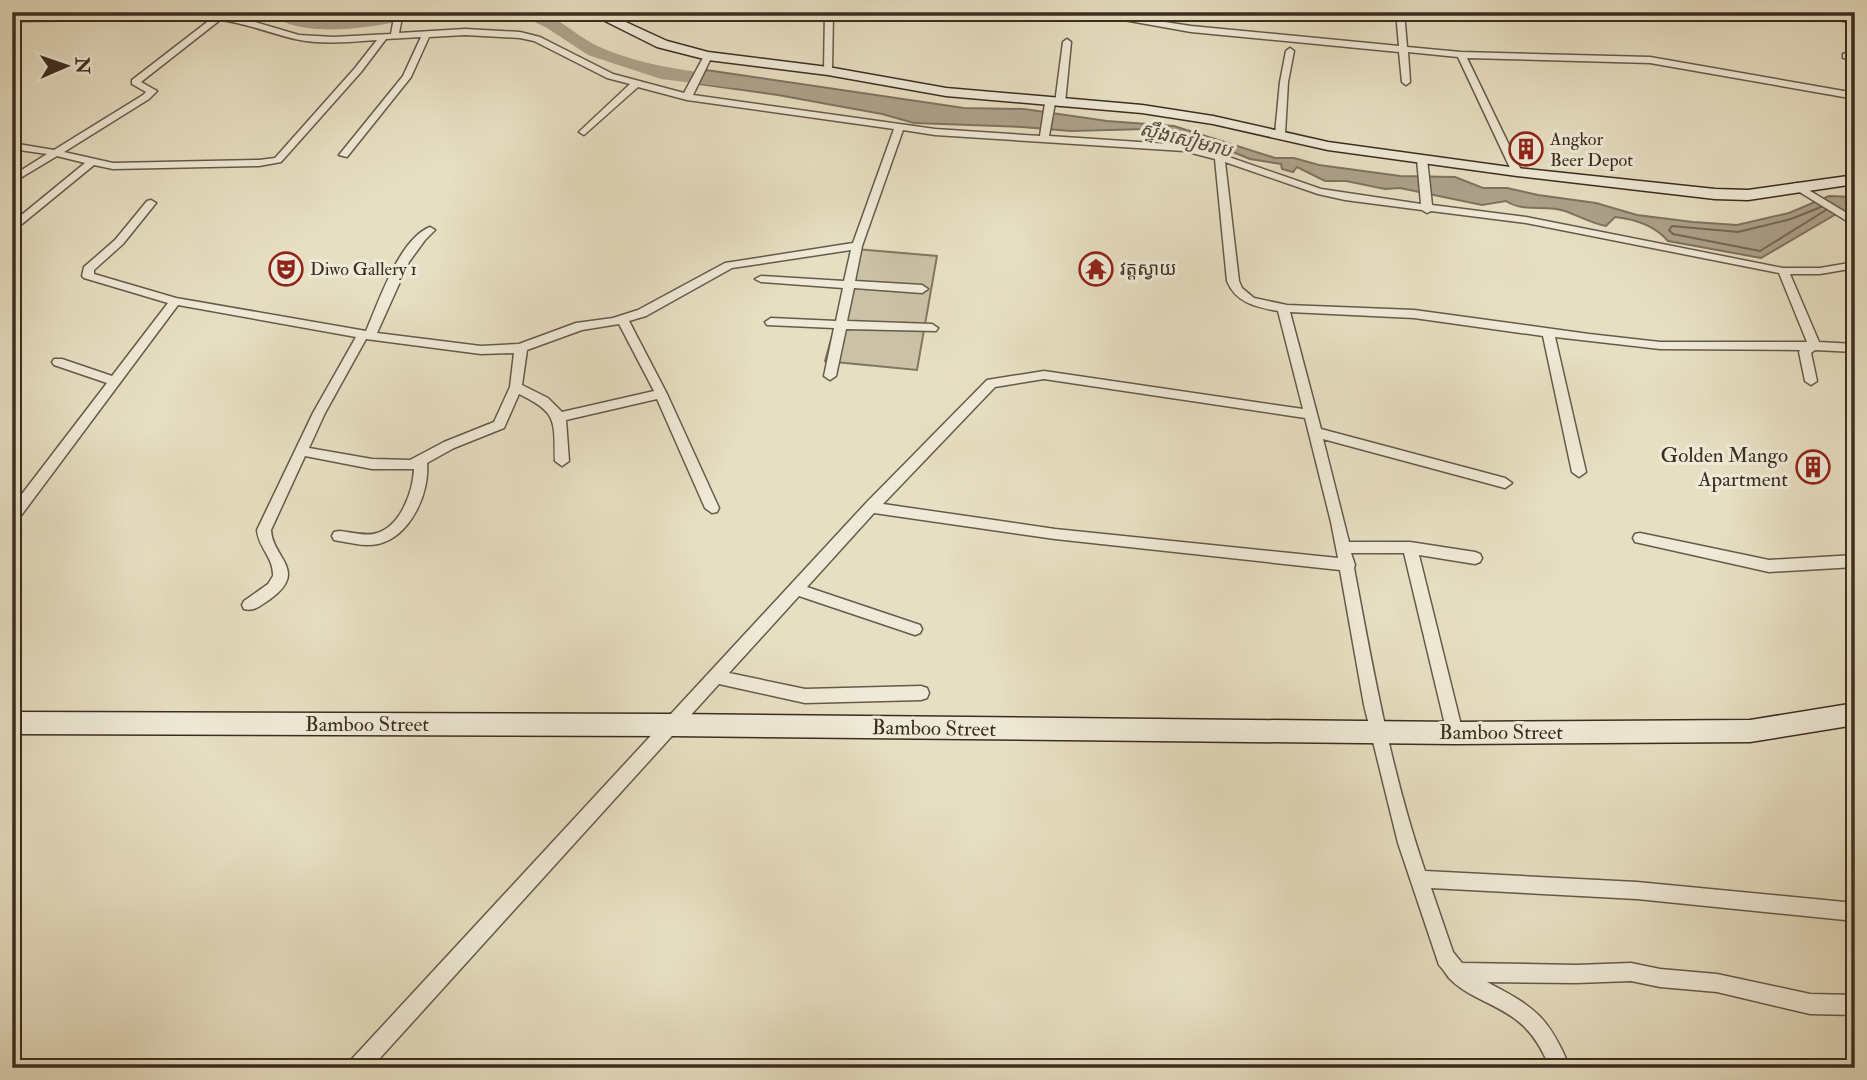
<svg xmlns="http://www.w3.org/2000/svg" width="1867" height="1080" font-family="'IM FELL Double Pica','Noto Sans Khmer',serif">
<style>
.green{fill:#cac1a6;stroke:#827762;stroke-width:2}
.water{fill:#ada28b;stroke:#7f7360;stroke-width:2}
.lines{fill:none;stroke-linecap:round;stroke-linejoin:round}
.shore{stroke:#746855;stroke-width:2}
.river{fill:#ada28b;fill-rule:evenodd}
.street-casing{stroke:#665a48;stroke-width:3}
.secondary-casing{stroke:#3b2d1f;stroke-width:3}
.street{fill:#efead7;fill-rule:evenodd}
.secondary{fill:#efead7;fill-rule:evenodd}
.labels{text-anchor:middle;stroke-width:6;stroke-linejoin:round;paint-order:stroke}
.far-poi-label{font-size:18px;fill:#3b2d1f;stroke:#efead7;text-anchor:start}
.far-water-label{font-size:19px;font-style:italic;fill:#584a3a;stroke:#efead7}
.poi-label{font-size:21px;fill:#3b2d1f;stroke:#efead7;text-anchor:end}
.street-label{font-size:21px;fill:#3b2d1f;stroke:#efead7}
</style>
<rect width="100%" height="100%" fill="#e7dfc2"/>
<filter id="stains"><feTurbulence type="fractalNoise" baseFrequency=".00286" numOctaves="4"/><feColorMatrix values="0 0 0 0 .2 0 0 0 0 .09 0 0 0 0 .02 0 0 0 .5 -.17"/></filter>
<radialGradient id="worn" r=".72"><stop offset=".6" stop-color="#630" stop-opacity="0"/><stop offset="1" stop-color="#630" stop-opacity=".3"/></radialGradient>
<!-- green -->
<path class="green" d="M 856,249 L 937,256 L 917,370 L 825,361 Z"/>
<!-- water -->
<path class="water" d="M 706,70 L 964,108 L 1024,109 L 1107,121 L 1174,126 L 1275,158 L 1294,158 L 1319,165 L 1400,176 L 1455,177 L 1483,188 L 1507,188 L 1538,195 L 1596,203 L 1637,215 L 1693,222 L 1737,225 L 1789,213 L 1829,196 L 1855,197 L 1855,214 L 1838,213 L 1761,258 L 1668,241 C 1655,226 1634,219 1615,217 L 1606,226 C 1590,223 1579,216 1565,211 C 1546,204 1524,213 1506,201 L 1482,205 L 1400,188 L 1385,189 L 1346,181 L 1325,181 L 1297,167 L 1293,172 L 1282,169 L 1281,164 L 1250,159 L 1220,147 L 1147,129 L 1071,131 L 1022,127 L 914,123 L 882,114 L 778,95 L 699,84 Z"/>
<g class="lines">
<!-- shore -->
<path class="shore" d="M 1821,207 L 1791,219 L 1738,232 L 1672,226 L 1669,230 L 1673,234 L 1760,251 L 1826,210"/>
<!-- river -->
<path class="river" d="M 270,12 L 296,12 L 332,19 L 389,12 L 426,12 L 423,16 C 388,25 298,43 270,12 Z
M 514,12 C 564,12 564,31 602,48 C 644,66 688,71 733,76 L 743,82 L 733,88 L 661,79 L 588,55 L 547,28 Z"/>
<defs>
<path id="street" d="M 395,12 L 403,12 L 399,33 L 465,29 L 520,32 L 540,37 L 613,74 L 684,93 L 704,56 L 711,54 L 712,56 L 693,95 L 935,129 L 1040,136 L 1045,103 L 1050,100 L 1055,103 L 1049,136 L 1184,145 L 1223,155 L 1321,189 L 1421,204 L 1417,159 L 1422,156 L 1427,159 L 1432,205 L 1526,217 L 1783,268 L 1820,268 L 1855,262 L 1855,268 L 1820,274 L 1790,274 L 1819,342 L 1855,344 L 1855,352 L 1815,350 L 1811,353 L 1817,381 L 1811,385 L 1805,381 L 1799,352 L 1800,350 L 1660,349 L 1555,337 L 1586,472 L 1579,477 L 1572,472 L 1543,336 L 1414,318 L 1290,312 L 1321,429 L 1505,478 L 1512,483 L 1505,488 L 1323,439 L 1349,542 L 1410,542 L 1475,552 L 1480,554 L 1482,558 L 1480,562 L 1475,564 L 1419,555 L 1463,733 L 1461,738 L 1455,740 L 1449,738 L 1447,733 L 1404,553 L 1351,553 L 1355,565 L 1354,568 C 1373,669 1391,772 1425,871 L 1637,882 L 1855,903 L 1855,921 L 1637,899 L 1431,888 L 1453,952 L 1462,963 L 1576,965 L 1631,963 L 1660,969 L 1717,974 L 1810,994 L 1855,995 L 1855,1015 L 1810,1014 L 1717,992 L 1660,987 L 1631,981 L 1576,983 L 1487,982 C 1535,1007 1549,1017 1570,1068 L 1550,1068 C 1543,1051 1534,1034 1519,1022 C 1498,1004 1468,998 1449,978 C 1446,974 1443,969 1439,965 L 1398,843 L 1364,705 L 1340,570 L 1055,539 L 874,513 L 807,587 L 920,625 L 922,629 L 920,633 L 915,635 L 799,596 L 729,673 L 805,689 L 921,686 L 927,688 L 929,693 L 927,698 L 921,700 L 805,703 L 719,684 L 371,1068 L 347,1068 L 350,1061 L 866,503 L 987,380 L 1044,371 L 1303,409 L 1278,311 C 1256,307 1236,303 1227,281 L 1215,159 L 1184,151 L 935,135 L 903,130 L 862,246 L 855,281 L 922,285 L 928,289 L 922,293 L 854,288 L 847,321 L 932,324 L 938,328 L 936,331 L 846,329 L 836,376 L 830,380 L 824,376 L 834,328 L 767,325 L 765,322 L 771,318 L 836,321 L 843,288 L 761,282 L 755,279 L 761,276 L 844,281 L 851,250 L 732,268 L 646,316 L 629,321 L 667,394 L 719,508 L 717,512 L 712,513 L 705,508 L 657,399 L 566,420 L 569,461 L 562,466 L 555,461 C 554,420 558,413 519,394 L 504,428 L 454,448 L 427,463 C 430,493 410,537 378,544 C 365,547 352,543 339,541 L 334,540 L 332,536 L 334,532 L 339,531 C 351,532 366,537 377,533 C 401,526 413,491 414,469 L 372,469 L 305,456 L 271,530 C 272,558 310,571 269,600 C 261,605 254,612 244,609 L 242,605 L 244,601 L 268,584 L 273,576 C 274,558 258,547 257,530 L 313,413 L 356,337 L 178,305 L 17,521 L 12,522 L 12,507 L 107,383 L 54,365 L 52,362 L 54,359 L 62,359 L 112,376 L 168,303 L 84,278 L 82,276 L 84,267 L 115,240 L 147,201 L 151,200 L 156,203 L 123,244 L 94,270 L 94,274 L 176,298 L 366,331 C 379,302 399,239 430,227 L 435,230 L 425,240 L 409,262 L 377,333 L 481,346 L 519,344 L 576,323 L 613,318 L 638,310 L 725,263 L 853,243 L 894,129 L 687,100 L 638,87 L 584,135 L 579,132 L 581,130 L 630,84 L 607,78 L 534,41 L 520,38 L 465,35 L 429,37 L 411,77 L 347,157 L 339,155 L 403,76 L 421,37 L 386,39 L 361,72 L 281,162 L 259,166 L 113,169 L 94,165 L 22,224 L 14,224 L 13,222 L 85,163 L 57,156 L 12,183 L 12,176 L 47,154 L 12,149 L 12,143 L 54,150 L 143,95 L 146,92 L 132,84 L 132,80 L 211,19 L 12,21 L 12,17 L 205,14 L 241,18 L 299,35 L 333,37 L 391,34 ZM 220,20 C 246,23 269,33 295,39 C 321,45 350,42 377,40 L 355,68 L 275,158 L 259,160 L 113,163 L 64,152 L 149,99 L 157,91 L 141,82 ZM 1225,162 L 1318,194 L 1345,200 L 1422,210 L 1427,213 L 1431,211 L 1526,223 L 1779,273 L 1807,342 L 1660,342 L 1589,334 L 1414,310 L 1287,305 L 1254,298 L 1242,288 L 1239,281 ZM 619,324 L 654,391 L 562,412 L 548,398 L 522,385 L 527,350 L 582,330 ZM 366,339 L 481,354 L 514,353 L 510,387 L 494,422 L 444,442 L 410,460 L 372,459 L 309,448 L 325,413 ZM 1044,379 L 1305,418 L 1331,522 L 1338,558 L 1055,529 L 883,504 L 995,387 Z
M 825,12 L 833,12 L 832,71 L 828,74 L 824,71 Z
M 1079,12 L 1100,12 L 1191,26 L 1399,46 L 1396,12 L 1404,12 L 1407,47 L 1461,52 L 1650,57 L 1855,93 L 1855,99 L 1650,63 L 1467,58 L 1522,172 L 1517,175 L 1512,172 L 1458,57 L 1408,52 L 1410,82 L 1406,85 L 1402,82 L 1399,52 L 1191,32 Z
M 1626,12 L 1766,12 L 1727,17 L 1630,14 Z
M 1793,12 L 1815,12 L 1855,18 L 1855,23 Z
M 1067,39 L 1071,42 L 1065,103 L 1060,106 L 1055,103 L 1063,42 Z
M 1290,48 L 1294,51 L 1288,82 L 1285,134 L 1280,137 L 1275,134 L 1280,82 L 1286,51 Z
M 1846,53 L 1855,53 L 1855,59 L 1843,58 L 1843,54 Z
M 1797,183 L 1855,218 L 1855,226 L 1793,188 L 1793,184 Z
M 1640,533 L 1769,560 L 1855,555 L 1855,567 L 1769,572 L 1635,542 L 1633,538 L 1635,534 Z"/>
<path id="secondary" d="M 587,12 L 604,12 L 667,41 L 708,52 L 828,67 L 946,88 L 1142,105 L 1213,116 L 1328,142 L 1517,168 L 1715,189 L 1748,190 L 1855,175 L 1855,184 L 1748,200 L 1715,199 L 1517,176 L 1328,150 L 1213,124 L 1142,113 L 946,96 L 828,75 L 708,60 L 657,47 Z
M 1855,703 L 1855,725 L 1750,742 L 1455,744 L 672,736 L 12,734 L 12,712 L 672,714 L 1455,722 L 1750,720 Z"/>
</defs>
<!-- street casing -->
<use href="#street" class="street-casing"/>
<!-- secondary casing -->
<use href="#secondary" class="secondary-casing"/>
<!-- street -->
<use href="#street" class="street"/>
<!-- secondary -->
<use href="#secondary" class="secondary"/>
</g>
<!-- icons -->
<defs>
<symbol id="building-ring" viewBox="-11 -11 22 22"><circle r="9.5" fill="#efead7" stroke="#8f2418" stroke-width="1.5"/><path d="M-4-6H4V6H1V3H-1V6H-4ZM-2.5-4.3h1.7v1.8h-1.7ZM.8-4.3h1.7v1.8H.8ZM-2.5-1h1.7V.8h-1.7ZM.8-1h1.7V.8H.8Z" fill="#8f2418"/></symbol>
<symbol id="theatre-ring" viewBox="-11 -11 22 22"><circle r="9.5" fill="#efead7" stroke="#8f2418" stroke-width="1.5"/><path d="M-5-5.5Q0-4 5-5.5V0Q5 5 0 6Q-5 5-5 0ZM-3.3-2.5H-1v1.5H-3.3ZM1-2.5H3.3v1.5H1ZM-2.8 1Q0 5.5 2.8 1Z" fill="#8f2418"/></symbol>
<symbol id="temple-ring" viewBox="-11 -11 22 22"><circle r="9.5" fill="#efead7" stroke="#8f2418" stroke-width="1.5"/><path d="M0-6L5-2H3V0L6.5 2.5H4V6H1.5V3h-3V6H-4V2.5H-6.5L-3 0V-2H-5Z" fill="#8f2418"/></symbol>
</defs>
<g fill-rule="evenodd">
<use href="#building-ring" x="1507" y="130" width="38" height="38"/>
<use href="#theatre-ring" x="267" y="250" width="38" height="38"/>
<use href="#temple-ring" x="1077" y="250" width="38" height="38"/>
<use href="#building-ring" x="1794" y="448" width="38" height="38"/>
</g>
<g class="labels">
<!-- far-poi labels -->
<g class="far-poi-label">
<text x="1550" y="145">Angkor<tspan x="1550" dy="21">Beer Depot</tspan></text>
<text x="310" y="275">Diwo Gallery 1</text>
<text x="1120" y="275">វត្តស្វាយ</text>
</g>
<!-- far-water labels -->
<g class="far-water-label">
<text transform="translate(1186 139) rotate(14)" y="7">ស្ទឹងសៀមរាប</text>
</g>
<!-- poi labels -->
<g class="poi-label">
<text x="1788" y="462">Golden Mango<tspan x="1788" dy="24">Apartment</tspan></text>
</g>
<!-- street labels -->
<g class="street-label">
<text x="367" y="731">Bamboo Street</text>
<text transform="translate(934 728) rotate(1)" y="7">Bamboo Street</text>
<text x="1501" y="739">Bamboo Street</text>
</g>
</g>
<!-- margin -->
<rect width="1867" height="1080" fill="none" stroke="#e7dfc2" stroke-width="42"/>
<rect x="14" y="14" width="1839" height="1052" fill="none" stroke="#3b2d1f" stroke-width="3.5"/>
<rect x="21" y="21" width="1825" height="1038" fill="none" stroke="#3b2d1f" stroke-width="2"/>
<!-- north arrow -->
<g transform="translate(66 66) rotate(88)" stroke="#efead7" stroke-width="5" paint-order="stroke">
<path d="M0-5L12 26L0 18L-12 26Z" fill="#3b2d1f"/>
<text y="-10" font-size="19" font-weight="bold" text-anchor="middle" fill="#3b2d1f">N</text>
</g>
<rect width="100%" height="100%" filter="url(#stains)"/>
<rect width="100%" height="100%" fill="url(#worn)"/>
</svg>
